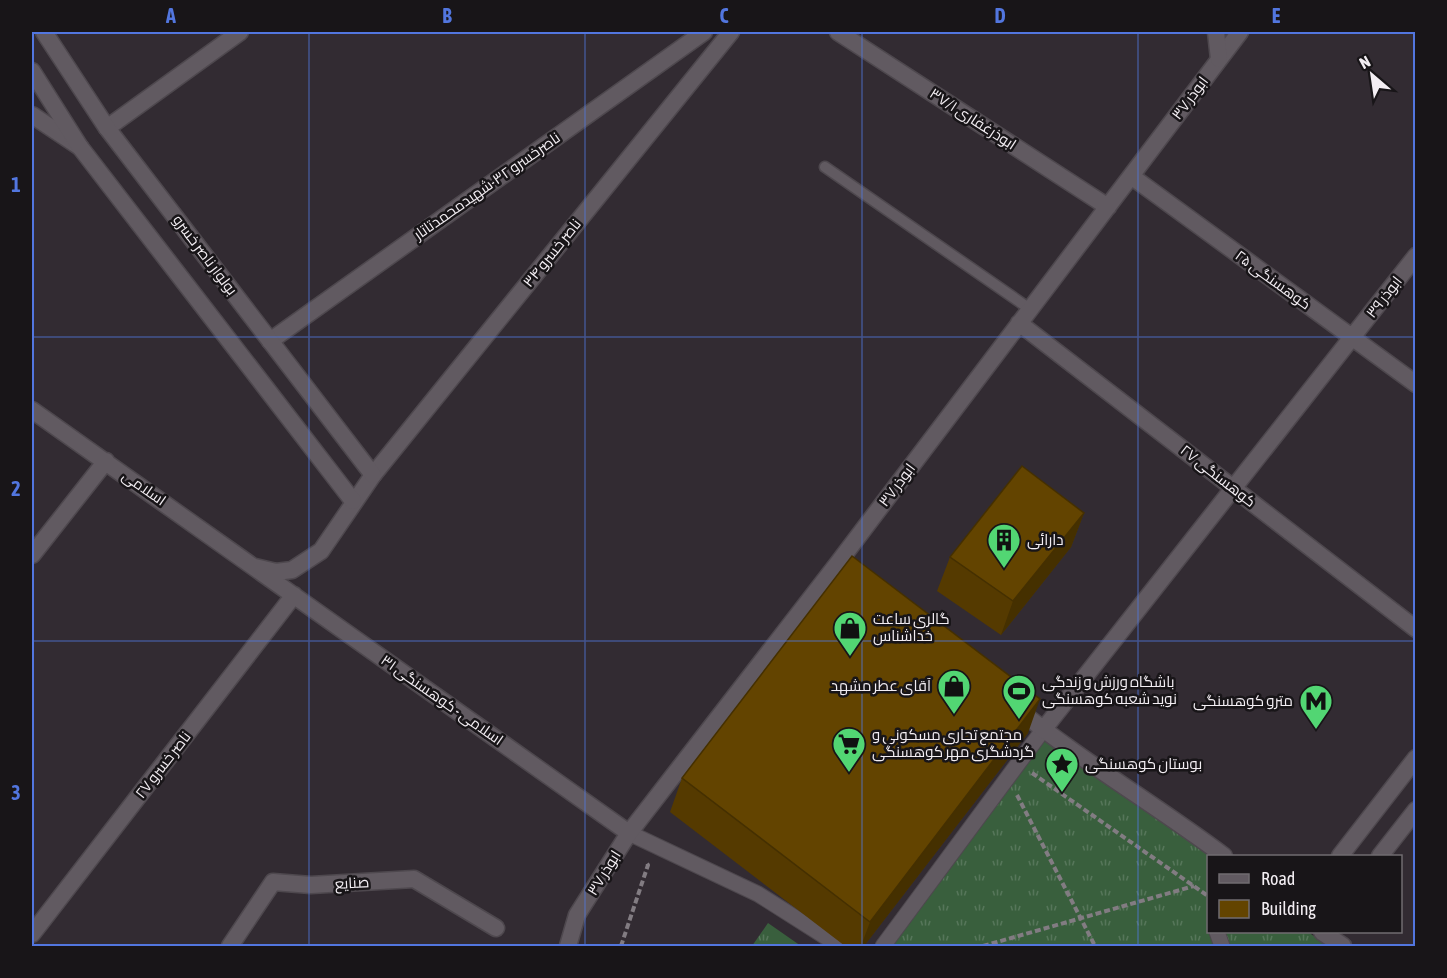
<svg xmlns="http://www.w3.org/2000/svg" width="1447" height="978" font-family="'Asap Condensed',Cairo,sans-serif">
<style>
.grass{fill:url(#grass-tufts)}
.lines{fill:none;stroke-linecap:round;stroke-linejoin:round}
.service-casing{stroke:#4e484e;stroke-width:13}
.pedestrian-casing{stroke:#4e484e;stroke-width:17}
.minor-casing{stroke:#4e484e;stroke-width:19}
.tertiary-casing{stroke:#4e484e;stroke-width:19}
.secondary-casing{stroke:#4e484e;stroke-width:19}
.path{stroke:#827c82;stroke-width:4;stroke-dasharray:6 3;stroke-linecap:butt}
.service{stroke:#615a61;stroke-width:10}
.pedestrian{stroke:#615a61;stroke-width:15}
.minor{stroke:#615a61;stroke-width:16}
.tertiary{stroke:#615a61;stroke-width:16}
.secondary{stroke:#615a61;stroke-width:16}
.wall{fill:#553a00}
.shaded-wall{fill:#453000}
.building{fill:#634400;stroke:#453000;stroke-width:1.5}
.grid{fill:none;stroke:#5276df;stroke-width:1.5;stroke-opacity:0.55}
.labels{text-anchor:middle;stroke-width:5;stroke-linejoin:round;paint-order:stroke}
.street-label{font-size:15px;fill:#f3eef3;stroke:#181518}
.poi-label{font-size:15px;fill:#f3eef3;stroke:#181518;text-anchor:start}
.neatline{fill:none;stroke:#5276df;stroke-width:2}
.grid-label{font-size:20px;text-anchor:middle;font-weight:bold;fill:#5276df}
</style>
<defs>
<pattern id="grass-tufts" width="24" height="20" patternUnits="userSpaceOnUse" patternTransform="scale(1.5)"><rect width="24" height="20" fill="#395f3d"/><path d="M3 7l-1-3M5 7V3M7 7l1-3M15 17l-1-3M17 17v-4M19 17l1-3" fill="none" stroke="#56765a"/></pattern>
</defs>
<rect width="100%" height="100%" fill="#322b32"/>
<!-- grass -->
<path class="grass" d="M 1043,730 L 1209,856 L 1208,932 L 1308,932 L 1328,946 L 887,946 Z
M 768,923 L 801,946 L 752,946 Z"/>
<g class="lines">
<defs>
<path id="service" d="M 825,167 L 1030,309"/>
<path id="pedestrian" d="M 629,833 L 758,894 L 840,946
M 1217,932 L 1222,946
M 883,946 L 1043,730"/>
<path id="minor" d="M 838,32 L 1108,207
M 32,115 L 80,147
M 107,128 L 240,32
M 1131,176 L 1416,384
M 1019,323 L 1416,629
M 270,341 L 704,32
M 32,410 L 629,833
M 32,555 L 106,461
M 255,567 L 276,572 L 292,570 L 321,551 L 373,475 L 731,32
M 1015,707 C 1081,761 1156,805 1224,856
M 1043,730 L 1416,256
M 1322,932 L 1343,946
M 32,934 L 294,595
M 230,946 L 273,882 L 311,885 L 414,879 L 496,928
M 568,946 L 577,915 L 629,833 L 838,563 L 1240,32"/>
<path id="tertiary" d="M 44,32 L 107,128 L 373,475
M 1216,32 L 1219,59
M 32,71 L 80,147 L 353,501"/>
<path id="secondary" d="M 1340,856 L 1416,758
M 1380,856 L 1416,810"/>
</defs>
<!-- service casing -->
<use href="#service" class="service-casing"/>
<!-- pedestrian casing -->
<use href="#pedestrian" class="pedestrian-casing"/>
<!-- minor casing -->
<use href="#minor" class="minor-casing"/>
<!-- tertiary casing -->
<use href="#tertiary" class="tertiary-casing"/>
<!-- secondary casing -->
<use href="#secondary" class="secondary-casing"/>
<!-- path -->
<path class="path" d="M 1032,773 L 1208,896
M 1017,795 L 1095,946
M 621,946 L 648,865 L 646,862
M 983,946 L 1194,886"/>
<!-- service -->
<use href="#service" class="service"/>
<!-- pedestrian -->
<use href="#pedestrian" class="pedestrian"/>
<!-- minor -->
<use href="#minor" class="minor"/>
<!-- tertiary -->
<use href="#tertiary" class="tertiary"/>
<!-- secondary -->
<use href="#secondary" class="secondary"/>
</g>
<!-- wall -->
<path class="wall" d="M 1084,513 L 1071,547 L 1001,635 L 937,591 L 950,557 Z
M 1028,733 L 864,946 L 845,946 L 670,812 L 682,778 Z"/>
<!-- shaded-wall -->
<path class="shaded-wall" d="M 1084,513 L 1071,547 L 1001,635 L 1013,601 Z
M 1040,699 L 1028,733 L 864,946 L 861,946 L 870,922 Z"/>
<!-- building -->
<path class="building" d="M 1022,466 L 1084,513 L 1013,601 L 950,557 Z
M 852,556 L 1040,699 L 870,922 L 682,778 Z"/>
<!-- grid -->
<path class="grid" d="M 309,32 L 309,946M 585,32 L 585,946M 862,32 L 862,946M 1138,32 L 1138,946M 32,337 L 1416,337M 32,641 L 1416,641"/>
<!-- icons -->
<defs>
<symbol id="building-pin" viewBox="-11 -11 22 30"><path d="M0 17L-7.5 6A9.5 9.5 0 1 1 7.5 6Z" fill="#52d673" stroke="#181518"/><path d="M-4-6H4V6H1V3H-1V6H-4ZM-2.5-4.3h1.7v1.8h-1.7ZM.8-4.3h1.7v1.8H.8ZM-2.5-1h1.7V.8h-1.7ZM.8-1h1.7V.8H.8Z" fill="#111"/></symbol>
<symbol id="shop-pin" viewBox="-11 -11 22 30"><path d="M0 17L-7.5 6A9.5 9.5 0 1 1 7.5 6Z" fill="#52d673" stroke="#181518"/><path d="M-5-2.5h2.3a2.7 3.5 0 0 1 5.4 0H5L5.5 6h-11ZM-1.5-2.5h3a1.5 2.3 0 0 0-3 0Z" fill="#111"/></symbol>
<symbol id="stadium-pin" viewBox="-11 -11 22 30"><path d="M0 17L-7.5 6A9.5 9.5 0 1 1 7.5 6Z" fill="#52d673" stroke="#181518"/><path d="M0-5a6.5 5 0 1 0 0 10a6.5 5 0 1 0 0-10ZM-3.5-1.8h7v3.6h-7Z" fill="#111"/></symbol>
<symbol id="metro-pin" viewBox="-11 -11 22 30"><path d="M0 17L-7.5 6A9.5 9.5 0 1 1 7.5 6Z" fill="#52d673" stroke="#181518"/><path d="M-5.5 5V-5H-3L0 0L3-5H5.5V5H3V-.5L0 4L-3-.5V5Z" fill="#111"/></symbol>
<symbol id="supermarket-pin" viewBox="-11 -11 22 30"><path d="M0 17L-7.5 6A9.5 9.5 0 1 1 7.5 6Z" fill="#52d673" stroke="#181518"/><path d="M-6-5.5h2.5l.6 2H6L4.5 2H-2.5L-4.4-4H-6ZM-1.5 3.2a1.3 1.3 0 1 0 .1 0ZM3 3.2a1.3 1.3 0 1 0 .1 0Z" fill="#111"/></symbol>
<symbol id="sight-pin" viewBox="-11 -11 22 30"><path d="M0 17L-7.5 6A9.5 9.5 0 1 1 7.5 6Z" fill="#52d673" stroke="#181518"/><path d="M0-6L1.8-2.2L6-1.7L2.9 1.2L3.7 5.4L0 3.3L-3.7 5.4L-2.9 1.2L-6-1.7L-1.8-2.2Z" fill="#111"/></symbol>
</defs>
<g fill-rule="evenodd">
<use href="#building-pin" x="985" y="521" width="38" height="52"/>
<use href="#shop-pin" x="831" y="609" width="38" height="52"/>
<use href="#shop-pin" x="935" y="667" width="38" height="52"/>
<use href="#stadium-pin" x="1000" y="672" width="38" height="52"/>
<use href="#metro-pin" x="1297" y="682" width="38" height="52"/>
<use href="#supermarket-pin" x="830" y="725" width="38" height="52"/>
<use href="#sight-pin" x="1043" y="745" width="38" height="52"/>
</g>
<g class="labels">
<!-- street labels -->
<g class="street-label">
<text transform="translate(1190 98) rotate(-53)" y="5">ابوذر ۳۷</text>
<text transform="translate(973 119) rotate(33)" y="5">ابوذرغفاری ۳۷/۱</text>
<text transform="translate(487 186) rotate(-35)" y="5">ناصرخسرو ۳۲-شهیدمحمدتاتار</text>
<text transform="translate(552 253) rotate(-51)" y="5">ناصر خسرو ۳۴</text>
<text transform="translate(205 255) rotate(53)" y="5">بولوار ناصر خسرو</text>
<text transform="translate(1273 280) rotate(36)" y="5">کوهسنگی ۲۵</text>
<text transform="translate(1384 297) rotate(-52)" y="5">ابوذر ۳۹</text>
<text transform="translate(1218 476) rotate(38)" y="5">کوهسنگی ۲۷</text>
<text transform="translate(897 485) rotate(-53)" y="5">ابوذر ۳۷</text>
<text transform="translate(144 488) rotate(35)" y="5">اسلامی</text>
<text transform="translate(442 700) rotate(35)" y="5">اسلامی - کوهسنگی ۳۱</text>
<text transform="translate(163 765) rotate(-52)" y="5">ناصر خسرو ۲۷</text>
<text transform="translate(604 873) rotate(-58)" y="5">ابوذر ۳۷</text>
<text transform="translate(352 883) rotate(-3)" y="5">صنایع</text>
</g>
<!-- poi labels -->
<g class="poi-label">
<text x="1027" y="545">دارائی</text>
<text x="873" y="624">گالری ساعت<tspan x="873" dy="17">خداشناس</tspan></text>
<text x="1042" y="687">باشگاه ورزش و زندگی<tspan x="1042" dy="17">نوید شعبه کوهسنگی</tspan></text>
<text x="931" y="691" text-anchor="end">آقای عطر مشهد</text>
<text x="1293" y="706" text-anchor="end">مترو کوهسنگی</text>
<text x="872" y="740">مجتمع تجاری مسکونی و<tspan x="872" dy="17">گردشگری مهر کوهسنگی</tspan></text>
<text x="1085" y="769">بوستان کوهسنگی</text>
</g>
</g>
<!-- border -->
<rect width="1447" height="978" fill="none" stroke="#181518" stroke-width="66"/>
<!-- legend -->
<rect x="1207" y="855" width="195" height="78" fill="#181518" stroke="#706c70" stroke-width="1.5"/>
<rect x="1219" y="874" width="30" height="9" fill="#615a61" stroke="#706c70" stroke-width="1.5"/>
<text x="1261" y="885" font-size="18" fill="#f3eef3">Road</text>
<rect x="1219" y="900" width="30" height="18" fill="#634400" stroke="#706c70" stroke-width="1.5"/>
<text x="1261" y="915" font-size="18" fill="#f3eef3">Building</text>
<!-- north arrow -->
<g transform="translate(1372 75) rotate(331)" stroke="#181518" stroke-width="4.5" paint-order="stroke">
<path d="M0-4.5L10 22L0 15L-10 22Z" fill="#f3eef3"/>
<text y="-9" font-size="16" font-weight="bold" text-anchor="middle" fill="#f3eef3">N</text>
</g>
<rect x="33" y="33" width="1381" height="912" class="neatline"/>
<g class="grid-label">
<text x="171" y="23">A</text>
<text x="447" y="23">B</text>
<text x="724" y="23">C</text>
<text x="1000" y="23">D</text>
<text x="1276" y="23">E</text>
<text x="16" y="192">1</text>
<text x="16" y="496">2</text>
<text x="16" y="800">3</text>
</g>
</svg>
